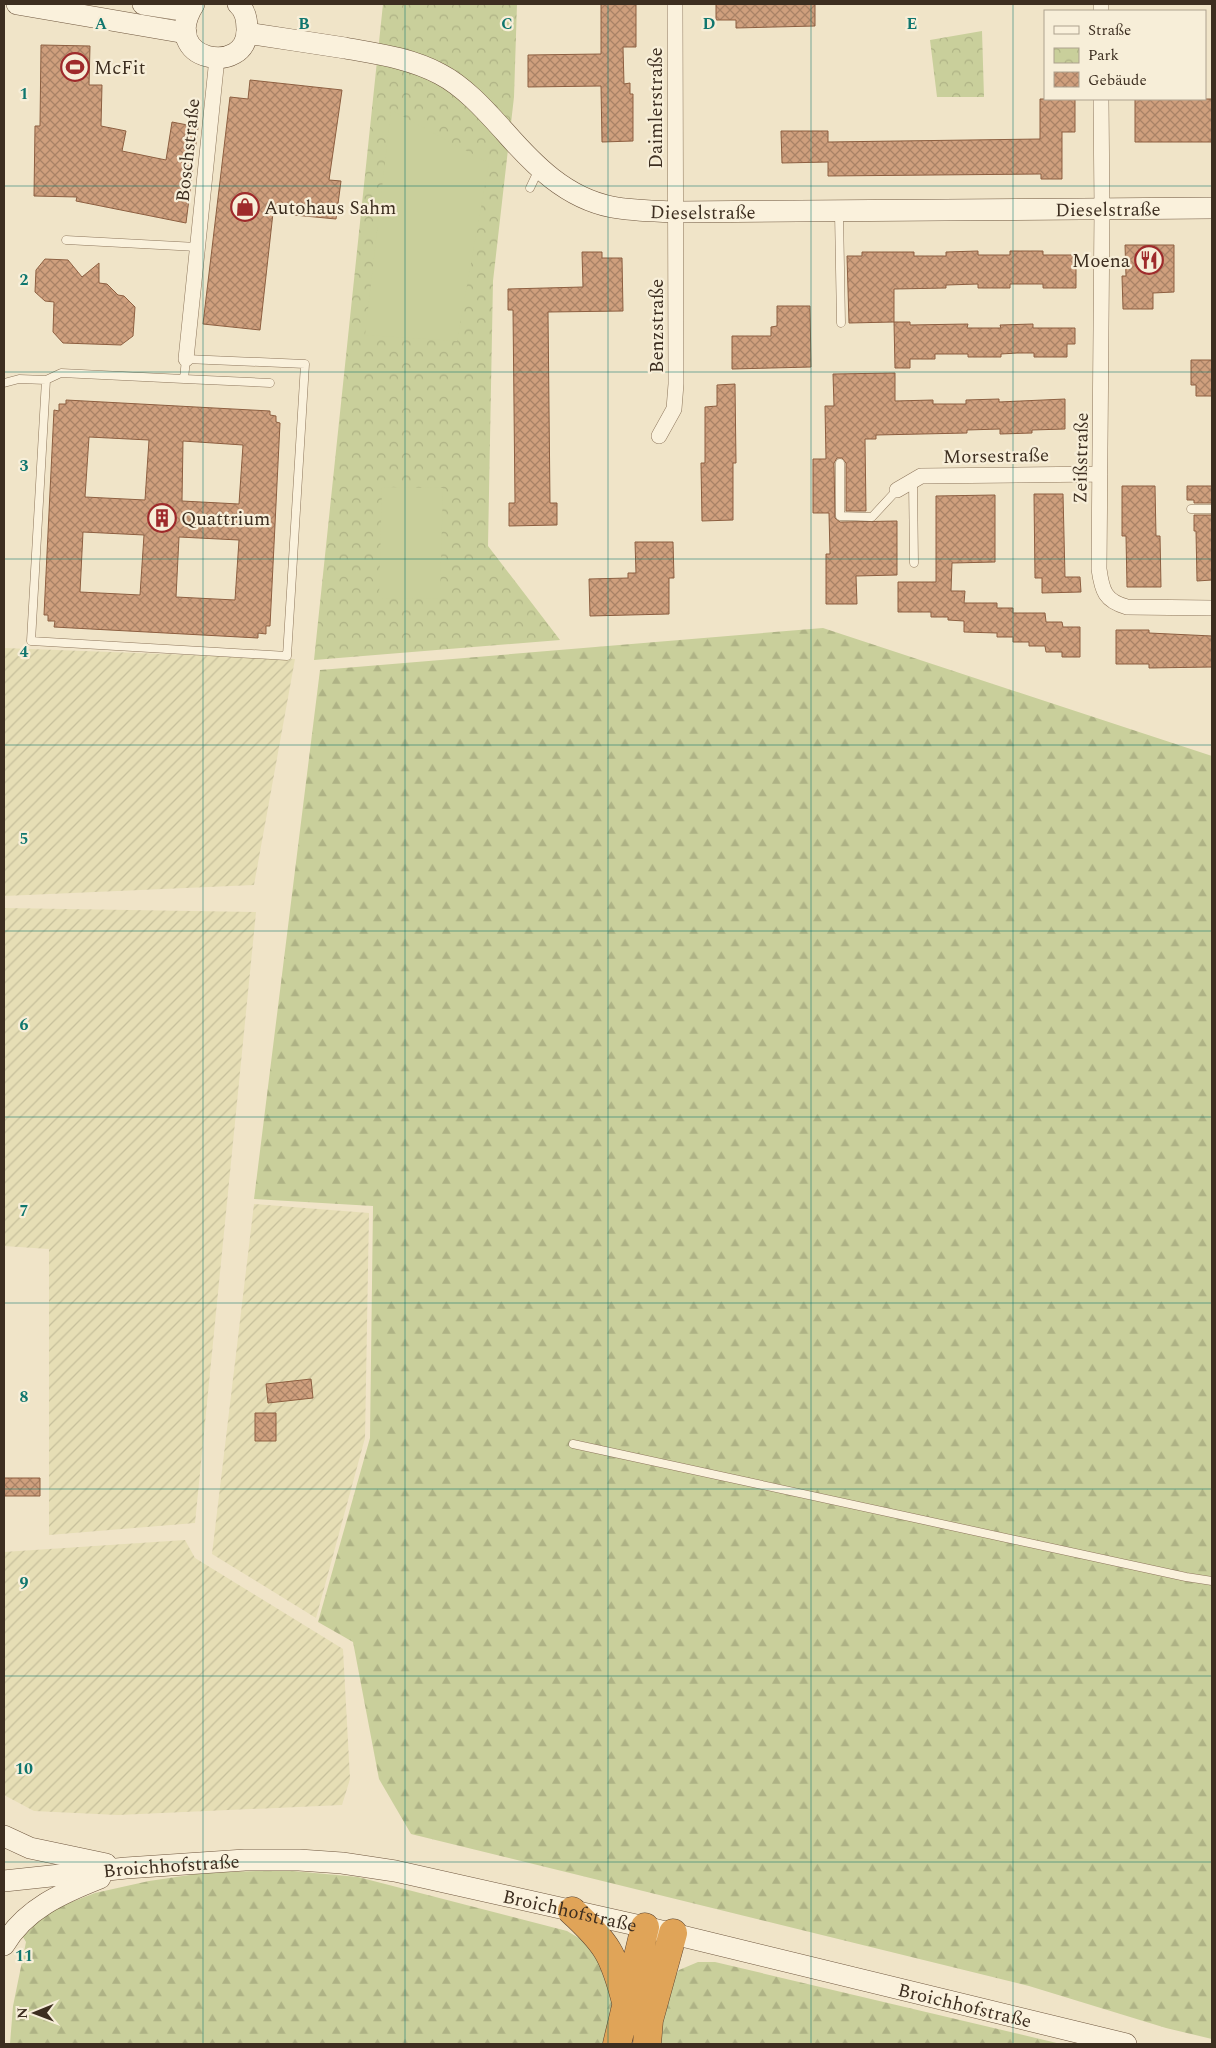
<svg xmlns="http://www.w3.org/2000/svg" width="1216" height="2048" font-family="Spectral,serif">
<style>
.farmland{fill:url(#farmland-furrows)}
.forest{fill:url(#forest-firs)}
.park{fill:url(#park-crowns)}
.pitch{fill:#c9cf9b}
.building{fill:url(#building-cross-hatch);stroke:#8d5f41;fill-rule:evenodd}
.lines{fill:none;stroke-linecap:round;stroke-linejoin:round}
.lane-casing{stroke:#8d765c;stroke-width:9}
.street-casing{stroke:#8d765c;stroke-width:16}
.secondary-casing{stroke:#6f573f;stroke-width:22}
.highway-casing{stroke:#5b4430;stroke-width:29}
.lane{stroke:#faf1dc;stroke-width:8}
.street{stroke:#faf1dc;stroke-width:15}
.secondary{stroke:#faf1dc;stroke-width:21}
.highway{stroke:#e0a458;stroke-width:28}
.grid{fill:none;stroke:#0f766e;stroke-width:1;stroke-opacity:0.55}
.labels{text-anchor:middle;stroke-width:4.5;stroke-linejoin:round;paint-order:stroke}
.poi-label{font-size:19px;fill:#3d2e20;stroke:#f7eed8;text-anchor:start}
.street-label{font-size:19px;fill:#3d2e20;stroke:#f7eed8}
.grid-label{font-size:16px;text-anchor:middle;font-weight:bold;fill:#0f766e;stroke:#f7eed8;stroke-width:4.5;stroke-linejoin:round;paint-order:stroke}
</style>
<defs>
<pattern id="farmland-furrows" width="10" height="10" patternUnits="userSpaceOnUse" patternTransform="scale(1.25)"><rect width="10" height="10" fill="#e6deb5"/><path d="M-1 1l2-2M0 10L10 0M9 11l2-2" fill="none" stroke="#c6bf9b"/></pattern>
<pattern id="forest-firs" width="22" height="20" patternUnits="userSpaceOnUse" patternTransform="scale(1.25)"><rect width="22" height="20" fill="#c9cf9b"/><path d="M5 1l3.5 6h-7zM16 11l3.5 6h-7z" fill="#aeb285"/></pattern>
<pattern id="park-crowns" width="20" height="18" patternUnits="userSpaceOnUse" patternTransform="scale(1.25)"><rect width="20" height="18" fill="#c9cf9b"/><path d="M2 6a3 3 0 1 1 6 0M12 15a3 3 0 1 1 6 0" fill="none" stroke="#aeb285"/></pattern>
<pattern id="building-cross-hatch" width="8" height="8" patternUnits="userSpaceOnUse" patternTransform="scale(1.25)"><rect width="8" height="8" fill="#cf9f7d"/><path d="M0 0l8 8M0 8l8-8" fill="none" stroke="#a98266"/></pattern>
</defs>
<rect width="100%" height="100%" fill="#f0e4c8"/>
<!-- farmland -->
<path class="farmland" d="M 4,648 L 295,659 L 254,885 L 4,896 Z
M 4,908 L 256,912 L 195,1523 L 49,1535 L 49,1249 L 4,1246 Z
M 254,1204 L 369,1213 L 365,1438 L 316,1618 L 212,1554 Z
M 185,1540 L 195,1558 L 343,1649 L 350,1779 L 342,1805 L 118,1815 L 34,1811 L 4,1795 L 4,1552 Z"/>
<!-- forest -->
<path class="forest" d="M 823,628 L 1212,756 L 1212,2039 L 1166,2028 L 1029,1986 L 411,1834 L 379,1779 L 353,1642 L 318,1622 L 370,1438 L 373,1206 L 254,1199 L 320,670 Z
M 282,1870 L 358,1877 L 567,1931 L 589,1944 L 603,1958 L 614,1998 L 606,2044 L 10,2044 L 13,2006 L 26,1942 L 23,1937 L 44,1915 L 69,1903 L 95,1893 L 149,1881 L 203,1873 Z
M 698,1962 L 715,1962 L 1061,2044 L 657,2044 L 671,1983 L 679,1970 Z"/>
<!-- park -->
<path class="park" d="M 383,4 L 517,4 L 514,97 L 493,281 L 488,546 L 560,640 L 314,660 Z
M 982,31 L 984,97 L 937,97 L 930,40 Z"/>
<!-- pitch -->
<path class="pitch" d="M 391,110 L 489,163 L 457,341 L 365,335 Z
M 382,487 L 443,488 L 440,599 L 379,598 Z"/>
<!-- building -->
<path class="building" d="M 601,4 L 636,4 L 636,47 L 623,47 L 624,84 L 630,83 L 630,94 L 633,94 L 633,141 L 602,142 L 601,86 L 528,87 L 528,55 L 601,54 Z
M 716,4 L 815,4 L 815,26 L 736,28 L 736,20 L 716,20 Z
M 41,45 L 90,46 L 89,85 L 102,85 L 101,126 L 126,131 L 122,151 L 166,160 L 172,122 L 198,127 L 186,223 L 76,201 L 77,197 L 34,196 L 35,126 L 40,126 Z
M 250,80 L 342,90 L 329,180 L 341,181 L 336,219 L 273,213 L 260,330 L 203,324 L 230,97 L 248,99 Z
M 1040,99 L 1075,99 L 1075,132 L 1062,132 L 1062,179 L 1041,179 L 1041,174 L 828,176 L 828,162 L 782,163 L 781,131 L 828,131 L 828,142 L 1040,139 Z
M 1135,99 L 1212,99 L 1212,142 L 1135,142 Z
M 1125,245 L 1174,245 L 1174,292 L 1153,293 L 1153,309 L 1123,309 L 1122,276 L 1126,276 Z
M 978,251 L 978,255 L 1010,255 L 1010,251 L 1043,251 L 1043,255 L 1076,255 L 1076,288 L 1043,288 L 1043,284 L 1010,284 L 1010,288 L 978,288 L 978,284 L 946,285 L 946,288 L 894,289 L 894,322 L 849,323 L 847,256 L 862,256 L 862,252 L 914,252 L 914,256 L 946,256 L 946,252 Z
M 582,252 L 602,252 L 602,258 L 622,258 L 623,311 L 548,312 L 550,503 L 557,503 L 557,525 L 509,526 L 509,503 L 515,503 L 513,310 L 508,310 L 508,289 L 583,287 Z
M 45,259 L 68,260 L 82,277 L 99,263 L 99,283 L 107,284 L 118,295 L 124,296 L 135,307 L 133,336 L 121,345 L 63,343 L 53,332 L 54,302 L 45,301 L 35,292 L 36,270 Z
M 777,306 L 810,306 L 811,367 L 732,369 L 732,336 L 771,336 L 771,327 L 777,326 Z
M 894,322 L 910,322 L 910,325 L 968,324 L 967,328 L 1001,328 L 1000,325 L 1033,324 L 1033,328 L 1075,328 L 1075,344 L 1067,344 L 1067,357 L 1034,357 L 1034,353 L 1017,353 L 1001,354 L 1001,357 L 968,357 L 968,354 L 935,354 L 935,359 L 910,359 L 910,368 L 895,368 Z
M 1191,360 L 1212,360 L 1212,396 L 1196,396 L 1196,385 L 1191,385 Z
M 895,373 L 895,401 L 933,400 L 933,404 L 966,404 L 966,400 L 999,399 L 999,402 L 1065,399 L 1065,429 L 1032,430 L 1032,433 L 1000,434 L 1000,429 L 967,430 L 967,433 L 876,435 L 876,439 L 865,439 L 866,511 L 846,511 L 846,463 L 842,458 L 837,458 L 834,463 L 835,518 L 840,522 L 897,521 L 897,575 L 856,576 L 857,604 L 826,604 L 826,554 L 830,554 L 829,513 L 813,513 L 813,459 L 826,459 L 825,406 L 834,406 L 833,374 Z
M 735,384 L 736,463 L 733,463 L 733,520 L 702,521 L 701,463 L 705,463 L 705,407 L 717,406 L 717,385 Z
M 66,400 L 270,411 L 270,415 L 276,416 L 276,422 L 280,423 L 270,626 L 266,626 L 266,634 L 258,633 L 258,638 L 54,627 L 55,621 L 48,621 L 48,615 L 44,615 L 54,410 L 59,411 L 59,404 L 66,404 ZM 89,437 L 149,440 L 145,500 L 85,497 ZM 183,441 L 243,445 L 239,504 L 182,501 ZM 83,532 L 144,535 L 140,595 L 80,592 ZM 179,537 L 239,540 L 235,600 L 176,597 Z
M 1122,486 L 1155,486 L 1156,536 L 1160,536 L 1161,587 L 1127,587 L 1126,536 L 1122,536 Z
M 1187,486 L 1212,486 L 1212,503 L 1194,503 L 1194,500 L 1187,500 Z
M 1034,494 L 1063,494 L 1065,577 L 1080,577 L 1081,592 L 1042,593 L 1042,578 L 1035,578 Z
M 995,495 L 995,562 L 952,563 L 951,591 L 965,591 L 964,603 L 997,603 L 997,608 L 1013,608 L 1013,613 L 1045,613 L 1046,622 L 1062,622 L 1063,627 L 1080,627 L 1080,657 L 1062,657 L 1062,652 L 1046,652 L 1045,646 L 1029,646 L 1029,642 L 1013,642 L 1013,637 L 997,637 L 997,633 L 964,632 L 964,621 L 948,620 L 948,617 L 931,617 L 931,612 L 898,612 L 898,582 L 936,582 L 936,496 Z
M 1194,515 L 1212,515 L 1212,580 L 1197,581 L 1196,531 L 1194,531 Z
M 635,542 L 673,542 L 674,578 L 669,578 L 669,614 L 590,616 L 589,579 L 628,578 L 628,573 L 636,573 Z
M 1116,630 L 1149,630 L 1149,633 L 1212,636 L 1212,667 L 1149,668 L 1149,664 L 1116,664 Z
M 311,1379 L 313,1398 L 268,1403 L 266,1384 Z
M 255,1413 L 276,1413 L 276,1441 L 255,1441 Z
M 4,1478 L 40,1478 L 40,1496 L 4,1496 Z"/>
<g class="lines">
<defs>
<path id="lane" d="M 530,188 L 539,169
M 839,213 L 841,323
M 66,240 L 197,247
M 184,379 L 270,383
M 4,383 L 19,379 L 46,380 L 61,373 L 184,379 L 186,359 L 305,364 L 287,656 L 31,641 L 46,380
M 840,463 L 840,516 L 872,517 L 897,490
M 913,481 L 914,563
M 1191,509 L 1212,509
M 573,1444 L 1186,1577 L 1212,1581"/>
<path id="street" d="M 1101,4 L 1101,11
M 1101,99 L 1102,209 L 1099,569 C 1102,591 1105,601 1127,607 L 1212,608
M 186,359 L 217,58
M 659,436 L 674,409 L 676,384 L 675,4
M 897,490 L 921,476 L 1100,474"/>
<g id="secondary">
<path d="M 17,4 L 186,33"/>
<path d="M 143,4 L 189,11"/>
<path d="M 194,4 C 157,62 249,77 247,29 C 247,19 245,10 238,4"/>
<path id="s1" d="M 247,33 C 280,38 312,43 345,48 C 378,54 410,58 440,74 C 465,87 486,111 505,132 C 534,165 566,198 612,207 C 633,211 654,211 676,212 L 1212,208"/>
<path d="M 4,1836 L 30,1848 L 106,1864"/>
<path id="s2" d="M 4,1881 L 126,1868 L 245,1860 L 299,1860 L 342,1863 L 395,1871 L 645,1927 L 1126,2044"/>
<path d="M 4,1945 C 25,1909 62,1893 100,1878"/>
</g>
<path id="highway" d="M 572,1911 C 607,1943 614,1955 626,2002
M 617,2044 L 645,1927
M 647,2044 L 649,2020 L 673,1933"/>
</defs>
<!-- lane casing -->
<use href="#lane" class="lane-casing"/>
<!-- street casing -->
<use href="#street" class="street-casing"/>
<!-- secondary casing -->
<use href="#secondary" class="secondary-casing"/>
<!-- highway casing -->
<use href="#highway" class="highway-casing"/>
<!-- lane -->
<use href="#lane" class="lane"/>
<!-- street -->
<use href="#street" class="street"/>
<!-- secondary -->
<use href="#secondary" class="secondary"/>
<!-- highway -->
<use href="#highway" class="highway"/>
</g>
<!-- grid -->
<path class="grid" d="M 203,4 L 203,2044M 405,4 L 405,2044M 608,4 L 608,2044M 811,4 L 811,2044M 1013,4 L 1013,2044M 4,186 L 1212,186M 4,372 L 1212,372M 4,559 L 1212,559M 4,745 L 1212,745M 4,931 L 1212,931M 4,1117 L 1212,1117M 4,1303 L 1212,1303M 4,1489 L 1212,1489M 4,1676 L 1212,1676M 4,1862 L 1212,1862"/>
<!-- icons -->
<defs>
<symbol id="stadium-ring" viewBox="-11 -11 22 22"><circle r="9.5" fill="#f7eed8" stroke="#9e2a2b" stroke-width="1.5"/><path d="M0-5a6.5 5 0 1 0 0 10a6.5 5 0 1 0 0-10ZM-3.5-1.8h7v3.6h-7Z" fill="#9e2a2b"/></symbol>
<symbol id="shop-ring" viewBox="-11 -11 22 22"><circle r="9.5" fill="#f7eed8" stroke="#9e2a2b" stroke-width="1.5"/><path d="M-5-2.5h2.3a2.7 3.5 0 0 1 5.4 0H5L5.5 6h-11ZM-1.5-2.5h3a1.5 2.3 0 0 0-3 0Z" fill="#9e2a2b"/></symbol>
<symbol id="restaurant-ring" viewBox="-11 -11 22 22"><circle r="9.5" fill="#f7eed8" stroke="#9e2a2b" stroke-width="1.5"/><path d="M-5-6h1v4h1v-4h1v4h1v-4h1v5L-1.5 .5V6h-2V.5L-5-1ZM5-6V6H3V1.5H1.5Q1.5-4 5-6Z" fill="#9e2a2b"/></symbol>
<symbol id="building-ring" viewBox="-11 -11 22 22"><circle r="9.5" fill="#f7eed8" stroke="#9e2a2b" stroke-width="1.5"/><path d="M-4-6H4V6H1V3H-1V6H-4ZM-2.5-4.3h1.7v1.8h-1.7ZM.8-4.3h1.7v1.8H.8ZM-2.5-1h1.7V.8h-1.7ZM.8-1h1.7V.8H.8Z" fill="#9e2a2b"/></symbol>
</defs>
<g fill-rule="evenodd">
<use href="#stadium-ring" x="59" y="51" width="32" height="32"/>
<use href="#shop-ring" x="229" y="191" width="32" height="32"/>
<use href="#restaurant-ring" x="1133" y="244" width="32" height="32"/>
<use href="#building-ring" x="146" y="502" width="32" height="32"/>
</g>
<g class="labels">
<!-- poi labels -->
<g class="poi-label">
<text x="94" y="74">McFit</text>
<text x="264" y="214">Autohaus Sahm</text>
<text x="1130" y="267" text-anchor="end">Moena</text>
<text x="181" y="525">Quattrium</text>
</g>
<!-- street labels -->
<g class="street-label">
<text transform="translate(655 108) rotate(-90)" y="7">Daimlerstraße</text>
<text transform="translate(187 150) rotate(-84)" y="7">Boschstraße</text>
<text dy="7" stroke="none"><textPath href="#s1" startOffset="915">Dieselstraße</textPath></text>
<text dy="7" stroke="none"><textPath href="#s1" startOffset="510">Dieselstraße</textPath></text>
<text transform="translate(656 326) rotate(-90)" y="7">Benzstraße</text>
<text transform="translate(996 455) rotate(-1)" y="7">Morsestraße</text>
<text transform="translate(1080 458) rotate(-89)" y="7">Zeißstraße</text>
<text dy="7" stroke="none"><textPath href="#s2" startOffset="168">Broichhofstraße</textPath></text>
<text dy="7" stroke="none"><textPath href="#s2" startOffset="572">Broichhofstraße</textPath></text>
<text dy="7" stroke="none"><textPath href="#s2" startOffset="978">Broichhofstraße</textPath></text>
</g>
</g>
<g class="grid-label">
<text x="101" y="29">A</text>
<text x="304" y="29">B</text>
<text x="507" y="29">C</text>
<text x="709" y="29">D</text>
<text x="912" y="29">E</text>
<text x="24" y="99">1</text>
<text x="24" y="285">2</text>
<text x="24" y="471">3</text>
<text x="24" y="657">4</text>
<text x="24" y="844">5</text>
<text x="24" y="1030">6</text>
<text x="24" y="1216">7</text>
<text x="24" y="1402">8</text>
<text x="24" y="1588">9</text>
<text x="24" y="1774">10</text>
<text x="24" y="1961">11</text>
</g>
<!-- border -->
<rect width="1216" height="2048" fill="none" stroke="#3d2e20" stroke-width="10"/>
<!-- legend -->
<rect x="1044" y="10" width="162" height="90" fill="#f7eed8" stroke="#ada18e"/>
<rect x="1054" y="26" width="25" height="8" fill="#faf1dc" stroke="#ada18e"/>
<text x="1088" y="35" font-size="15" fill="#3d2e20">Straße</text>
<rect x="1054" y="48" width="25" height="15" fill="url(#park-crowns)" stroke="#ada18e"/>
<text x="1088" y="60" font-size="15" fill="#3d2e20">Park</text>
<rect x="1054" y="72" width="25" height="15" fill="url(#building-cross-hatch)" stroke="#ada18e"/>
<text x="1088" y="85" font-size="15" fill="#3d2e20">Gebäude</text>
<!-- north arrow -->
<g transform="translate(35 2013) rotate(269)" stroke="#f7eed8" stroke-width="4" paint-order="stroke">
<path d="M0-4L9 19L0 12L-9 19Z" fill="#3d2e20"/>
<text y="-8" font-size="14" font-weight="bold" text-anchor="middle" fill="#3d2e20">N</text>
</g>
</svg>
